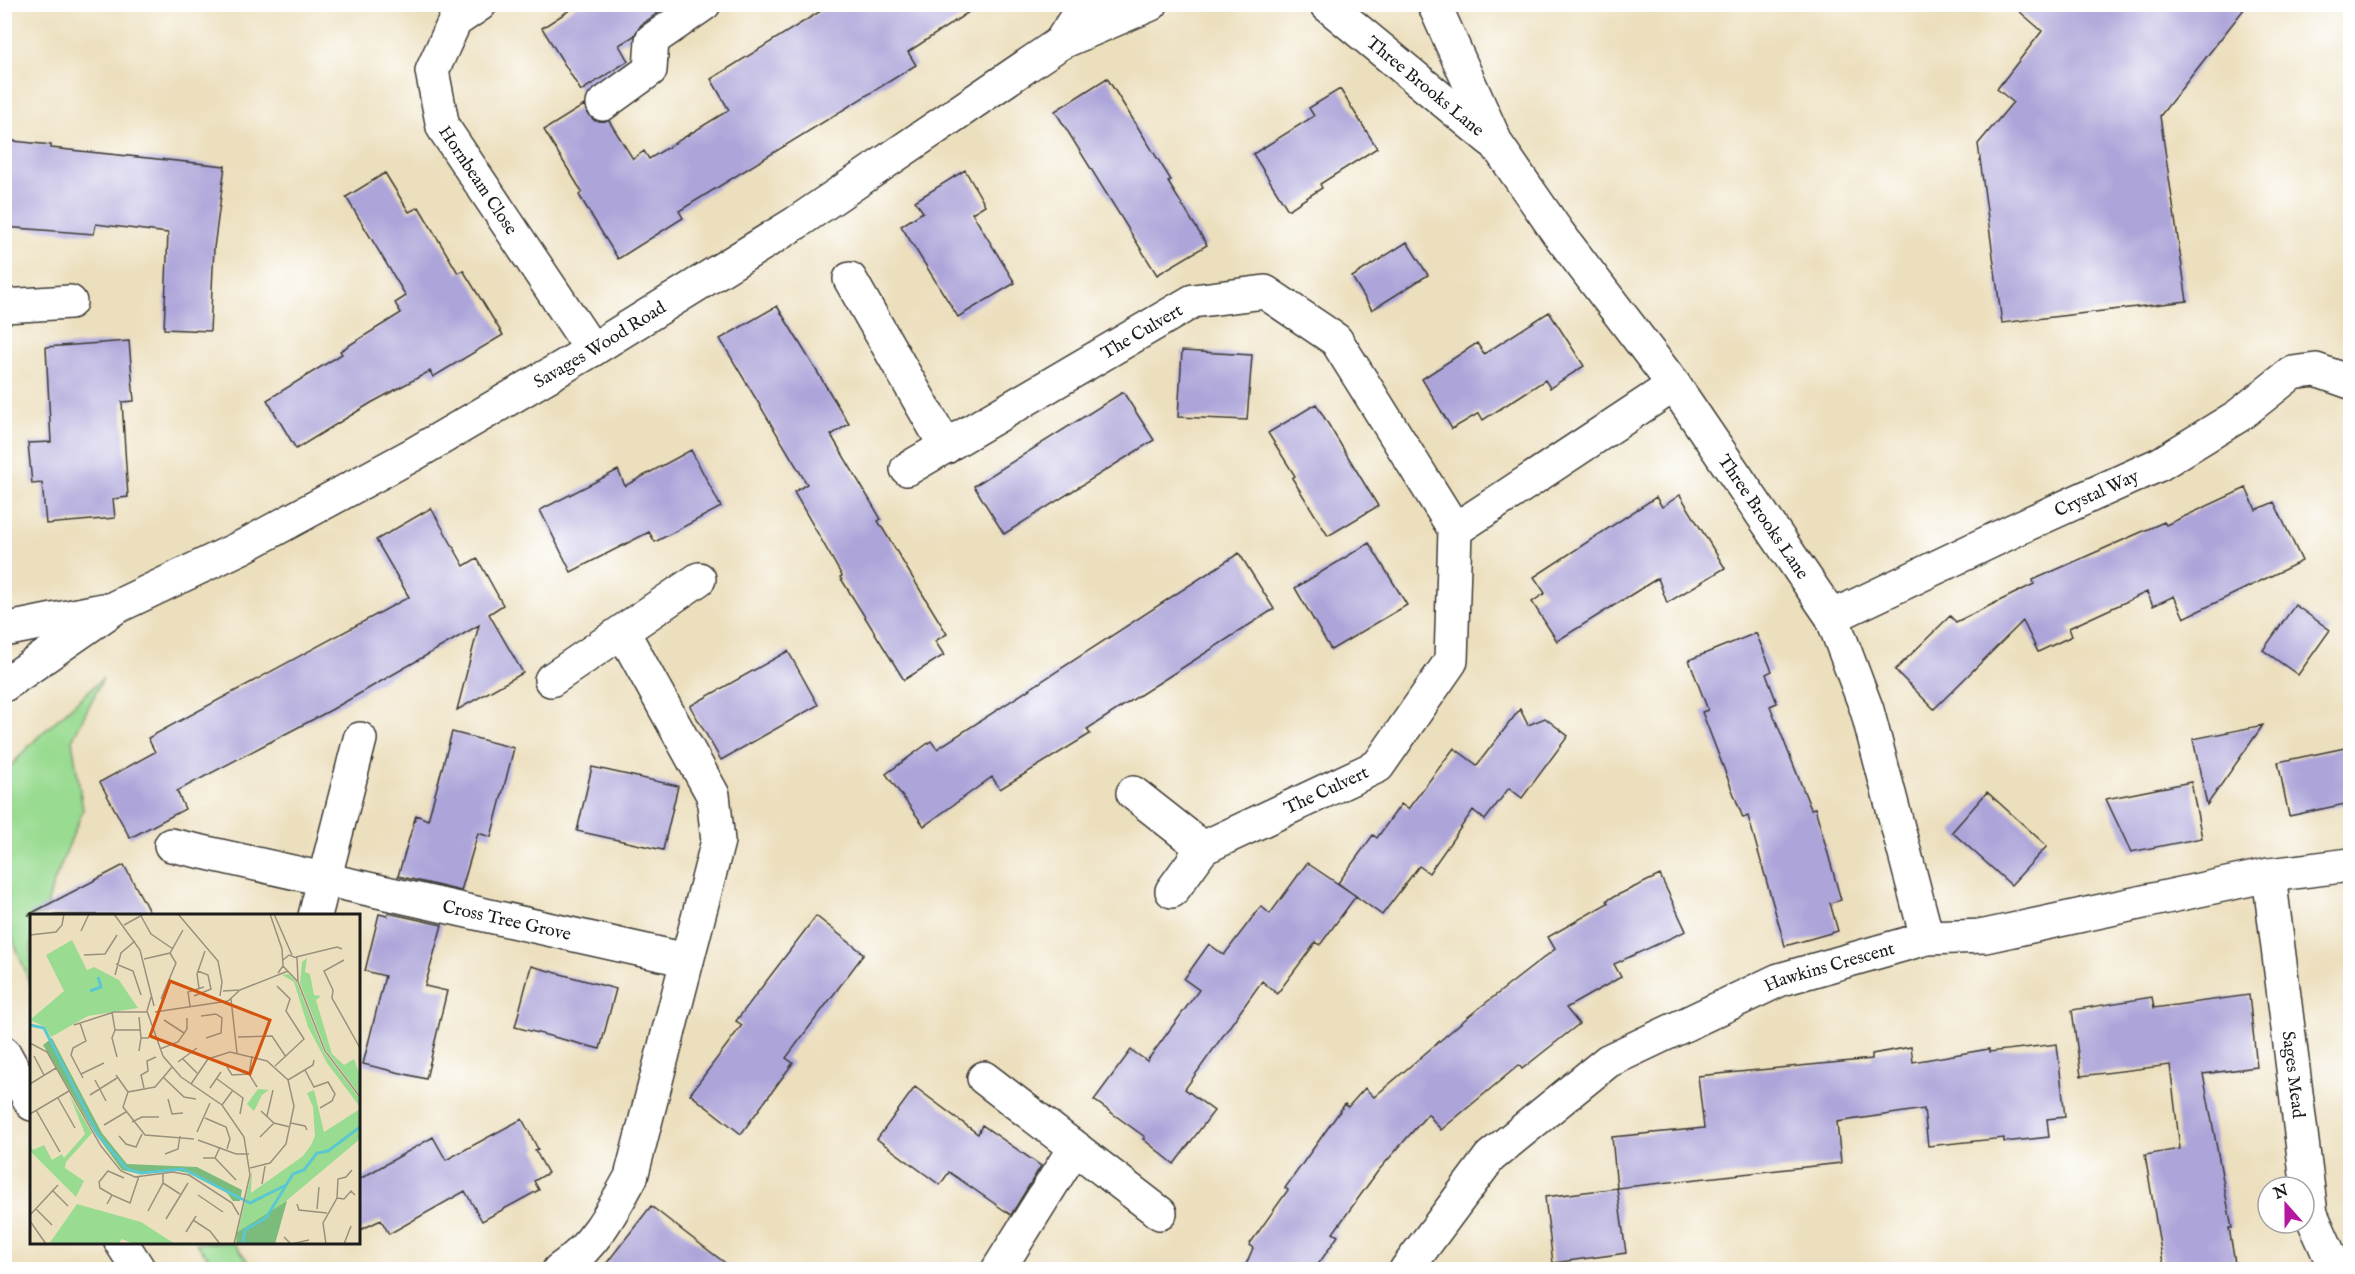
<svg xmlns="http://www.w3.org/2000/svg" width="2355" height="1274" font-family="'IM FELL English',serif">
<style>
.green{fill:#9adb92;stroke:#5b7c57;stroke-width:1.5}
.building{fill:#ada5d9}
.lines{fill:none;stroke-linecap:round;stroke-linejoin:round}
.minor-casing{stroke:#3b3934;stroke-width:36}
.minor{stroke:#fff;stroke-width:33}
.labels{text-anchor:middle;stroke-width:5;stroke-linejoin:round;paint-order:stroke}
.street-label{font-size:18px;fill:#1c1c1c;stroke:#fff}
.inset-river{fill:none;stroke:#5bc8d0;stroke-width:3}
.inset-road{fill:none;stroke:#99917d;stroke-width:1.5}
.view{fill:#d4530e;fill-opacity:0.15;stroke:#d4530e;stroke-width:3}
.inset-edge{fill:none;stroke:#1c1c1c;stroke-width:3}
</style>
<rect width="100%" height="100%" fill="#fff"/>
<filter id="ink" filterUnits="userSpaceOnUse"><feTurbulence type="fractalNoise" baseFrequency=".0167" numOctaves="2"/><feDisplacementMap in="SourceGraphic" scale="12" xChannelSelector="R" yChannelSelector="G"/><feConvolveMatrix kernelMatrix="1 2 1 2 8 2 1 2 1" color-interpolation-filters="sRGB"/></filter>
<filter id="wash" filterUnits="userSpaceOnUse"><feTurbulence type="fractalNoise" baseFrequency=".008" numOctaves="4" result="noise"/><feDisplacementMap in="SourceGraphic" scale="24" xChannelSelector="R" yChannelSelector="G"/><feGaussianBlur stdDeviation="1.35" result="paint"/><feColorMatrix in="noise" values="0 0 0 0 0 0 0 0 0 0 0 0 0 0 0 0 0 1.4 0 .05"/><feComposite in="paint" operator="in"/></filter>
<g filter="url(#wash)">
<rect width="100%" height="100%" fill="#ecdfbd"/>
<!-- green -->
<path class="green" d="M 103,678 L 72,740 L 83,810 L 52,887 L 45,915 L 32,916 L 31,986 L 5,919 L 5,772 L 37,738 Z
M 196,1243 L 234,1243 L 254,1269 L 218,1269 Z"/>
<g id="blocks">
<!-- building -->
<path class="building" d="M 579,4 L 670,4 L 641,25 L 634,36 L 619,45 L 628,61 L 581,91 L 542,28 Z
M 832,4 L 981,4 L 908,52 L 916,65 L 679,211 L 683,218 L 618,259 L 579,195 L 582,192 L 544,130 L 584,105 L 588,114 L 595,121 L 609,121 L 633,159 L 644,151 L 649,159 L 729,110 L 711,79 Z
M 2011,4 L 2248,4 L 2160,116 L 2187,301 L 2002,323 L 1978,144 L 2013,102 L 1997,89 L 2042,31 Z
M 1107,78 L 1171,180 L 1168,182 L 1207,245 L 1157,275 L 1055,111 Z
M 1340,89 L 1377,148 L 1320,184 L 1322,188 L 1288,210 L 1253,154 L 1314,116 L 1309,108 Z
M 4,140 L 51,145 L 51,148 L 225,166 L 214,248 L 210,331 L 164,329 L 168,233 L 96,224 L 94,234 L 4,227 Z
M 965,170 L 985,205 L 972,213 L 1015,283 L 958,317 L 901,226 L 923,212 L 915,201 Z
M 385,173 L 409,212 L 419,207 L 458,273 L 463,270 L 503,335 L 433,377 L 430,371 L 371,403 L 296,449 L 267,400 L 342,354 L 340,351 L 401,313 L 395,303 L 406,296 L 346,197 Z
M 1407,242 L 1428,275 L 1372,310 L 1352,277 Z
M 777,306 L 849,424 L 831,435 L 881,519 L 878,521 L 947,634 L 935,641 L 944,655 L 904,680 L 840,577 L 842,576 L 794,492 L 807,484 L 720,339 Z
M 1549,312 L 1584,366 L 1550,388 L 1545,380 L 1483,420 L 1479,413 L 1452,429 L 1422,379 L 1477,343 L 1484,354 Z
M 129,341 L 134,401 L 122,402 L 128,497 L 113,499 L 115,518 L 46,524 L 42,483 L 32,484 L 28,443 L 51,442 L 46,347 Z
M 1182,351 L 1252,355 L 1247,420 L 1178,417 Z
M 1123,392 L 1154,440 L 1004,534 L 974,486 Z
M 1316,404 L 1378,506 L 1328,536 L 1292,478 L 1295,476 L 1268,433 Z
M 691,450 L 721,507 L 655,542 L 649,532 L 571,572 L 540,510 L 618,470 L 625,486 Z
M 2246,488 L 2256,510 L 2274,502 L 2302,561 L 2184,618 L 2174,596 L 2153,606 L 2147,592 L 2069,628 L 2072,636 L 2038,652 L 2023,621 L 1934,709 L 1895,670 L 1950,616 L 1956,622 L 2034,584 L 2033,580 L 2164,522 L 2166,525 Z
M 1680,495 L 1725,568 L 1667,603 L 1658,578 L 1557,641 L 1532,602 L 1545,593 L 1534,577 L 1656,497 L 1662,507 Z
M 431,508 L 464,566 L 477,558 L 503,605 L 489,614 L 523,673 L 457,710 L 479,625 L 331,710 L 177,791 L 185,809 L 130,838 L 100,782 L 155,752 L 148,738 L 409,597 L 376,540 Z
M 1369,543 L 1407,605 L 1331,650 L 1295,588 Z
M 1239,553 L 1274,609 L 1087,729 L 1090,734 L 1000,789 L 992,777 L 924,826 L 886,774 L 931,741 L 937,749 Z
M 2295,605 L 2330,630 L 2298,675 L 2263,650 Z
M 1756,633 L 1772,671 L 1766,674 L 1777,703 L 1770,706 L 1811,809 L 1815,808 L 1841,900 L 1830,903 L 1838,931 L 1785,946 L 1748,816 L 1743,818 L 1702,712 L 1708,710 L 1689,660 Z
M 788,651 L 818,705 L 721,760 L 690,706 Z
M 1520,709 L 1528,725 L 1545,718 L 1568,736 L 1522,798 L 1509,788 L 1485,820 L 1473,810 L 1429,873 L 1419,866 L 1382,915 L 1338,883 L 1373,835 L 1377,838 L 1401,804 L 1408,809 L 1454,748 L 1477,765 Z
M 2263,725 L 2207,805 L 2193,739 Z
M 452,732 L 514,748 L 491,837 L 478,833 L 461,891 L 398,876 L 416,815 L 428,820 Z
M 2350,747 L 2350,803 L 2289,816 L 2278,762 Z
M 592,767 L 678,786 L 663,850 L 577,831 Z
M 2191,782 L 2202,838 L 2131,852 L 2106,799 Z
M 1987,792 L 2047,846 L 2011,885 L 1952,832 Z
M 1307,863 L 1356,896 L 1320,945 L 1316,942 L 1277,994 L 1262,981 L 1185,1089 L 1214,1111 L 1174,1164 L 1143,1139 L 1145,1137 L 1094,1100 L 1131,1050 L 1147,1061 L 1199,990 L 1184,979 L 1209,944 L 1224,955 L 1261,906 L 1270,914 Z
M 124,865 L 151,915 L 28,915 Z
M 1660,875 L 1686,931 L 1614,964 L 1621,977 L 1566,1008 L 1579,1024 L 1522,1069 L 1519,1065 L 1441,1130 L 1428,1114 L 1378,1171 L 1333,1233 L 1338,1236 L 1315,1269 L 1244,1269 L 1253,1248 L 1249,1245 L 1288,1190 L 1285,1188 L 1345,1104 L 1348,1107 L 1365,1088 L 1374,1097 L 1469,1016 L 1555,949 L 1548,937 L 1608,903 L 1607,900 Z
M 388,913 L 442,925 L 425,986 L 447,991 L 426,1079 L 363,1064 L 385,976 L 365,971 L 379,914 L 387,916 Z
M 816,916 L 864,954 L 786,1058 L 793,1063 L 741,1134 L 690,1094 L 742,1025 L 736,1021 Z
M 531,966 L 616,989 L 600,1049 L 515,1027 Z
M 2249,995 L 2257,1067 L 2203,1074 L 2232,1228 L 2229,1228 L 2236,1269 L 2164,1269 L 2145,1155 L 2180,1149 L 2170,1065 L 2081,1076 L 2072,1010 L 2152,997 L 2154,1008 Z
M 2057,1044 L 2065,1117 L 2047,1119 L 2049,1137 L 2004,1142 L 2004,1138 L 1928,1146 L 1924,1109 L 1837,1122 L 1841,1163 L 1617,1188 L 1612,1137 L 1704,1128 L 1698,1076 L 1872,1059 L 1872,1054 L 1911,1047 L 1913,1062 L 1989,1049 L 1989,1052 Z
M 915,1087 L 978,1134 L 982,1125 L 1041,1166 L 1011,1215 L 949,1172 L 940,1185 L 877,1139 Z
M 522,1119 L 538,1149 L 535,1150 L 548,1173 L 534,1181 L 539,1190 L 482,1221 L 465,1191 L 389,1234 L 381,1220 L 358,1231 L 358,1180 L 433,1137 L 446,1160 Z
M 1617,1188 L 1626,1253 L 1553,1263 L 1545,1197 Z
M 651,1206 L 683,1231 L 733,1269 L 602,1269 Z"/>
</g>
</g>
<g filter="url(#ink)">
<use href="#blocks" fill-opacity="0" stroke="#3b3934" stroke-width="1.5"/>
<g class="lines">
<defs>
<g id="minor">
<path id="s1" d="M 480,4 L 455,21 L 432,71 L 443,127 L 592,350"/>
<path id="s2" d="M 1326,4 L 1491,140"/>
<path id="s3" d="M 1434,4 L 1497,145 L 1558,233 L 1674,385 L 1832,617 L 1867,710 L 1927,938"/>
<path d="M 1060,43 L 1085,4"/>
<path d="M 603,104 L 650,70 L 652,40 L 704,4"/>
<path d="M 850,279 L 946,447"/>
<path d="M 4,306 L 70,302"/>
<path id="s4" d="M 907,469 L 1193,301 L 1265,292 L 1336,340 L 1455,530 L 1451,661 L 1378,766 L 1203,848 L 1172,891"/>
<path d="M 1455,530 L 1674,385"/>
<path id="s5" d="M 1832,617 L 2025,525 L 2160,464 L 2238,416 L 2292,373 L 2316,370 L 2350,382"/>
<path d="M 4,630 L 103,610"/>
<path d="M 551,680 L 699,579"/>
<path id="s6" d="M 4,685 L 116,607 L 244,546 L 414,454 L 592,350 L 796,223 L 1060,43 L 1151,4"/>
<path d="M 1133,793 L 1203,848"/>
<path id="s7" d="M 171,845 L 687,960"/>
<path id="s8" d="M 2269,875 L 2311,1214 L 2336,1270"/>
<path d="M 315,916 L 360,739"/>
<path d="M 4,1053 L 32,1104"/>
<path d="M 984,1078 L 1160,1213"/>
<path d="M 121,1242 L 139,1270"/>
<path d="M 559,1270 C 593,1248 612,1212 631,1177 L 718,841 L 713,795 L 623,632"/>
<path d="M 998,1270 L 1075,1147"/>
<path id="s9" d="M 1406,1270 L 1490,1157 L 1608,1061 L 1779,980 L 1927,938 L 1985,936 L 2269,875 L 2350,865"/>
</g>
</defs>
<!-- minor casing -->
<use href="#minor" class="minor-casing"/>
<!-- minor -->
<use href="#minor" class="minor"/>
</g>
</g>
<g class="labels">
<!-- street labels -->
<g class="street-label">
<text dy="6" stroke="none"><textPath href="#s2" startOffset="129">Three Brooks Lane</textPath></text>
<text dy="6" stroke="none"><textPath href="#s1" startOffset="206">Hornbeam Close</textPath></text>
<text dy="6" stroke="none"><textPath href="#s4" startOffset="272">The Culvert</textPath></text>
<text dy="6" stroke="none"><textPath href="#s6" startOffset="687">Savages Wood Road</textPath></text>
<text dy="6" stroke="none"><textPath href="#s5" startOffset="292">Crystal Way</textPath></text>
<text dy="6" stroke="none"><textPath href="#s3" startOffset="612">Three Brooks Lane</textPath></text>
<text transform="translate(1326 790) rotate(-25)" y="6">The Culvert</text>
<text dy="6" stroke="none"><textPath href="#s7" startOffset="344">Cross Tree Grove</textPath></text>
<text dy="6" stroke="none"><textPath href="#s9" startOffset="534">Hawkins Crescent</textPath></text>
<text dy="6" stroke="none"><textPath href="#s8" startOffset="201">Sages Mead</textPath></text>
</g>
</g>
<!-- overview -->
<g transform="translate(30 914)">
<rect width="330" height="330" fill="#ecdfbd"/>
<path d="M 42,26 L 57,56 L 64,53 L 89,66 L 108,94 L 58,102 L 21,123 L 15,113 L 0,106 L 34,77 L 16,41 ZM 277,44 L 275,58 L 280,60 L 284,81 L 291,82 L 286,86 L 302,140 L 314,151 L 324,145 L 330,161 L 330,181 L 296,136 L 270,69 L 272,48 ZM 259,60 L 267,69 L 294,138 L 330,185 L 330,193 L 297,149 L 278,113 L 264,68 L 252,61 ZM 228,175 L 239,176 L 232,181 L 224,197 L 217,190 ZM 284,176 L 294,218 L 330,195 L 330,225 L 256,287 L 244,330 L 205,330 L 222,257 L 221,279 L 273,242 L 281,231 L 285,222 L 283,193 L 277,179 ZM 39,180 L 62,219 L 36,248 L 35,254 L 54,267 L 46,283 L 0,237 L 0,231 L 3,236 L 14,231 L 22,246 L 32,240 L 34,244 L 55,220 ZM 47,290 L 111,308 L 145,330 L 104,330 L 92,325 L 88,330 L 19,330 Z" fill="#9adb92"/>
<path d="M 22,124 L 72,219 L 97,250 L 167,253 L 212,276 L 210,287 L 203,287 L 197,279 L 165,260 L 142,256 L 110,260 L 92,256 L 65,219 L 13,131 ZM 257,287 L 245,330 L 207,330 L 206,319 Z" fill="#7bbb7c"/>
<path class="inset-river" d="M 60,77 L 71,73 L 68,63M 0,111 L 14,114 L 68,221 L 97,255 L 111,259 L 153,255 L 220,289 L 256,271M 213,330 L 215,316 L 236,304 L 263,260 L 274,256 L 287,239 L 298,237 L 330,213"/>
<path class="inset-road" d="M 84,0 L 110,36 L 124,92M 148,0 L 188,47 L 192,68 L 190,82M 240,0 L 252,35 L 253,52 L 248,59M 244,0 L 262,41M 111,2 L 121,20 L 143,35M 94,11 L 114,0M 51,17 L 59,0M 0,21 L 26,18 L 32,11 L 34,0M 54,41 L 75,40 L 87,21M 266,43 L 307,33 L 312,35M 114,45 L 140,39 L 153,16M 253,46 L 259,41 L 267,44 L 268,67M 314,46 L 294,57 L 303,76 L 302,84 L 330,134M 86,50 L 103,57 L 111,81M 253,52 L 268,68 L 295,137 L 330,183M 85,61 L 91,39 L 105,27M 169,74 L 167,60 L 175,37M 193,77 L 210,76 L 258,57M 164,82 L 181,75 L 178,61 L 168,57M 121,83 L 117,97 L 133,142 L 151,163 L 192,191 L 214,223 L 220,261 L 204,330M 131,85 L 146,49 L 140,39M 201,85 L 207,139M 160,92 L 158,78 L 174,73M 82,98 L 85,116M 125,98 L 198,87 L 210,76M 171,102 L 186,100 L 192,104 L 191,119 L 176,124M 109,103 L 111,124M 134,106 L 154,119M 50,109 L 56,127 L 43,134 L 41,141 L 53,164M 44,111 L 84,98 L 118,98M 208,123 L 242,122 L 256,143M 0,129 L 17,138 L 71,232 L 91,257 L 105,263 L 143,258 L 159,261 L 202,289 L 209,301M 130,135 L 148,128 L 157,115 L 157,104M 109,137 L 111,124 L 119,124M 4,142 L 14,161M 87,143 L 82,124 L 85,116 L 110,116M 153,145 L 167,159M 148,148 L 167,134M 245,152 L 274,125 L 256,97 L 260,85 L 247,72M 142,153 L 125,173 L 98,178 L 93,193 L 115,221 L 164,225M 197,153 L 202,161 L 219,160 L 227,173M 275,156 L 284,173 L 298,168 L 305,180 L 302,187 L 290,194M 51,160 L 74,149M 219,160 L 222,142M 86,161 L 98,178M 133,163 L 154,183 L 166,185M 187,165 L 213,184 L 210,200M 65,166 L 76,187M 258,166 L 283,151 L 284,146M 0,170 L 26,154M 161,170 L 178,145 L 200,138 L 237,147 L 258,166 L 264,192 L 256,230 L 240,249 L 220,254M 114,174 L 111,161 L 118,157 L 117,147 L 126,143M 180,174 L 191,158M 60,181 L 87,164M 28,184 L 45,214M 138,185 L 142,200 L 153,199M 192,191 L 203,176M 6,196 L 30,238M 231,197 L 244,209 L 260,213M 0,200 L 39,177M 237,202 L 243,176M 175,204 L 196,213 L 200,225 L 197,235M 102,208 L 112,203 L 129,203M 261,209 L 275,212 L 277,216M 74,211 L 96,198M 167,218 L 180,189M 89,222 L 96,230 L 106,233 L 112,220M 230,223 L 244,209M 168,226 L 206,240 L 219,240M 135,240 L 148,235 L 150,222M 173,244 L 185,244 L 190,233M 185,244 L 206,266M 133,269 L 150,280M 232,270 L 235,252M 22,276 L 38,292M 82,281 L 70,274 L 69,268 L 78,257 L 94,264M 168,281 L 193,298M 307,284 L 314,285 L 321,277 L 325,281M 77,290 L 82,281 L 100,289 L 109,262M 267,290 L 269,296 L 297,299M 6,295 L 22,311M 287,295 L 289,273M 118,297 L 133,269 L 133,259M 0,301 L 28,271M 136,305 L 158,269M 163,306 L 180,317 L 190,330M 0,307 L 16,330M 156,318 L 166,302M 254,323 L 261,330 L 279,326M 296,330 L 293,309 L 307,284 L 308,265 L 316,263 L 322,256M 314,330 L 321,312"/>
<path class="view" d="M 140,67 L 240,106 L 220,160 L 120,122 Z"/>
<rect width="330" height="330" class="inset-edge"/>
</g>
<!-- margin -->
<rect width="2355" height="1274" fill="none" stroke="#fff" stroke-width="24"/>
<!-- north arrow -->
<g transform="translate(2286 1205) rotate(339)"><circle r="28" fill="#ffffff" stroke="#a4a4a4" stroke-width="1.5"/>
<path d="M0-4.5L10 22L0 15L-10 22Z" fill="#b5179e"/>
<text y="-9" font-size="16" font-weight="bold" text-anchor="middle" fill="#1c1c1c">N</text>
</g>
</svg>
